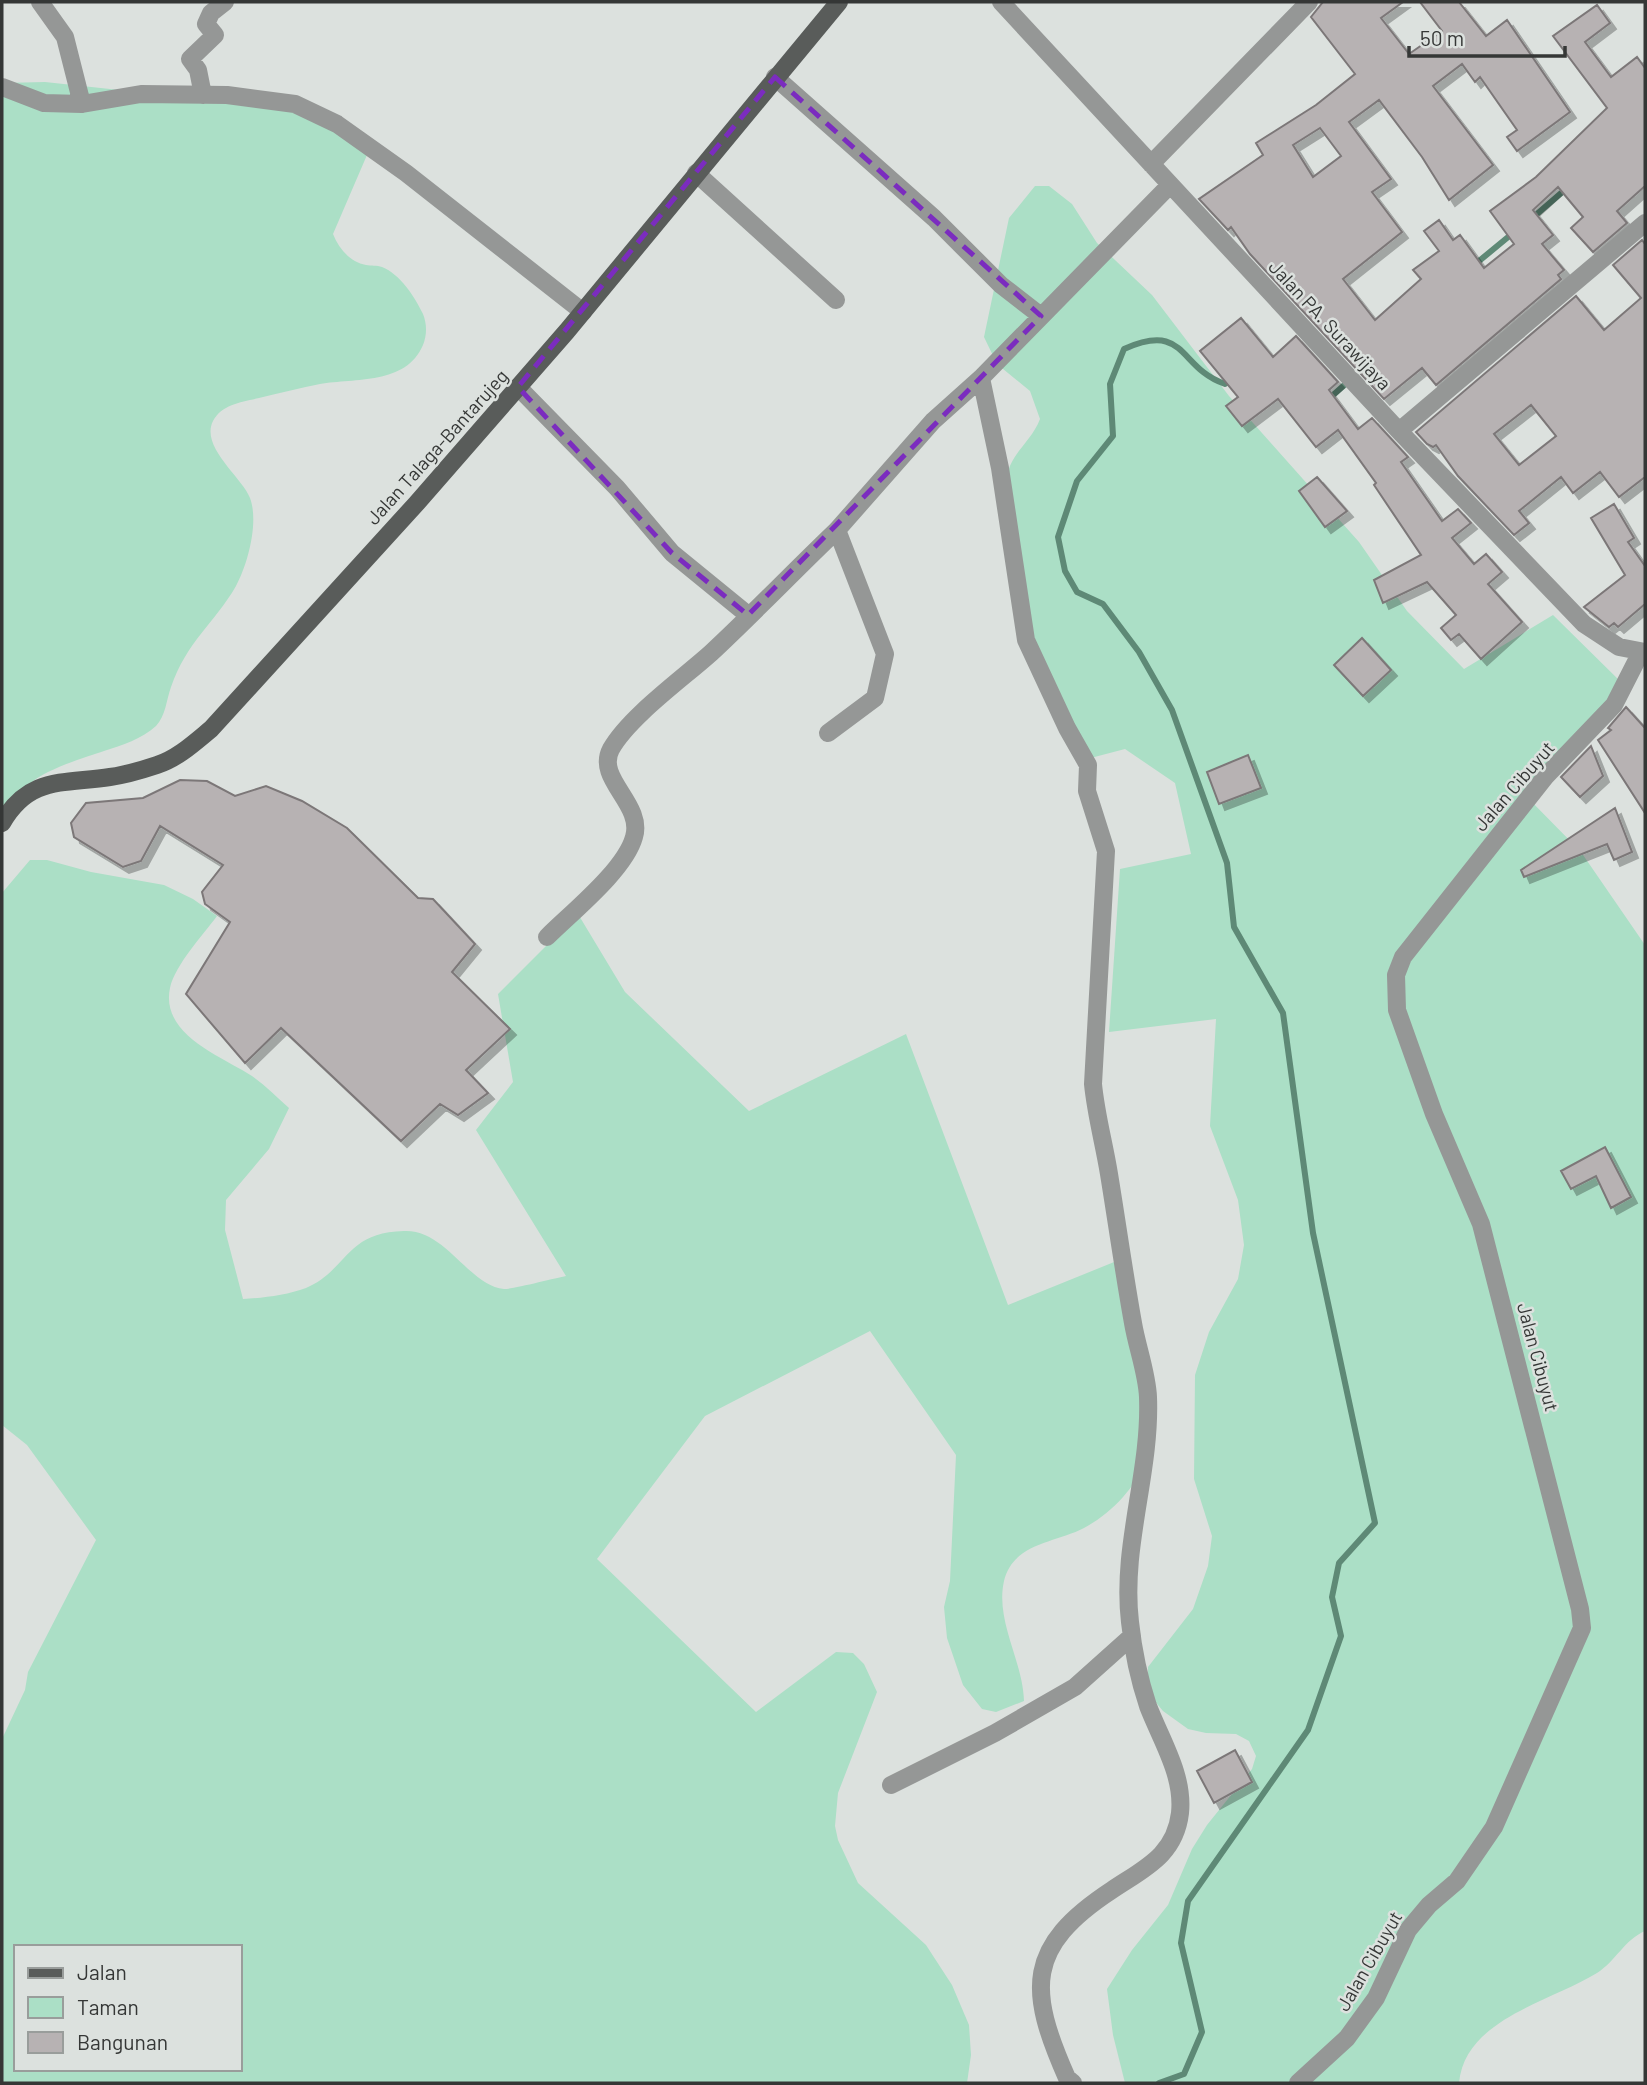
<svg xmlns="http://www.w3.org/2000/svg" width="1647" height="2085" font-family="Barlow,sans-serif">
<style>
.green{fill:#abdfc6;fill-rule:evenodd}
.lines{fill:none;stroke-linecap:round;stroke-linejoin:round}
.stream{stroke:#5e8976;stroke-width:6}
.building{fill:#b7b2b3;stroke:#7c7778;stroke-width:2;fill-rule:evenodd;filter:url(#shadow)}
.minor{stroke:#959796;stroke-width:18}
.primary{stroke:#595c5a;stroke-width:18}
.marked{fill:none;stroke:#7b2cbf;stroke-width:5;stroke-dasharray:14 9;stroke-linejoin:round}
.labels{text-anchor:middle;stroke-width:5;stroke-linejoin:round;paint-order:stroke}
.street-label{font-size:19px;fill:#353736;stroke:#dce1de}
</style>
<defs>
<filter id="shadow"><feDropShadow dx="6" dy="6" stdDeviation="0" flood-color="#0004"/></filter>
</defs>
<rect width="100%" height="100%" fill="#dce1de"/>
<!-- green -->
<path class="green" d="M 45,82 L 313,111 L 370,148 L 333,234 C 339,249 350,262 366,265 C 371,266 377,265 382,267 C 400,274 415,297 423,314 C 427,324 427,335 423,345 C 406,385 355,378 320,384 C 299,388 280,393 259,398 C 242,402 222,404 213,421 C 200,447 242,477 250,498 C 259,522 248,564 236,586 C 214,624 187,641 171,687 C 166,701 166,715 156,726 C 142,739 122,745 104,751 C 86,757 44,770 31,783 C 20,794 9,812 2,826 L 2,83 Z
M 1035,186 L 1049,186 L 1072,204 L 1097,243 L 1152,295 L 1229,396 L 1359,542 L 1407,611 L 1464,669 L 1553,615 L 1624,685 L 1523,793 L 1581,852 L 1645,945 L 1645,1931 C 1624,1940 1616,1961 1597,1973 C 1550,2002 1465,2019 1459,2083 L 1125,2083 L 1113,2035 L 1107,1989 L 1132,1950 L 1168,1905 L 1192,1849 L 1207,1825 L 1252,1769 L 1256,1756 L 1249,1741 L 1236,1734 L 1206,1733 L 1188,1729 L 1163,1711 L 1153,1699 L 1148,1682 L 1148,1667 L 1193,1609 L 1208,1566 L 1212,1536 L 1194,1479 L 1195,1375 L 1209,1332 L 1238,1279 L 1244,1245 L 1238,1200 L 1210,1126 L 1216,1019 L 1109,1032 L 1120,869 L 1191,854 L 1175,783 L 1125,749 L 1083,760 C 1070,721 1060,677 1031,647 L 1008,471 C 1015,450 1032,440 1040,419 L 1030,391 L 997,364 L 984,337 L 1009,218 Z
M 30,860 L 47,860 L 91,872 L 164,885 L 193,899 L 217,916 C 203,935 175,965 170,988 C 160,1035 223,1057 252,1076 C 265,1085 277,1097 289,1108 L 269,1149 L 226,1200 L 225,1230 L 243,1299 C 263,1298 287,1295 306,1288 C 348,1270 345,1232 404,1231 C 446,1229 469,1286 504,1289 C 509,1290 556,1278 566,1276 L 476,1130 L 513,1082 L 498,994 L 578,914 L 625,992 L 749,1111 L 906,1034 L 1008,1305 L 1124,1258 C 1128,1285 1152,1446 1147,1459 C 1135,1488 1112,1513 1084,1528 C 1055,1543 1013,1543 1004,1581 C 995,1621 1023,1661 1024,1701 L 996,1712 L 982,1709 L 963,1685 L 947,1638 L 944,1607 L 950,1581 L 956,1455 L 870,1331 L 705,1416 L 597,1559 L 756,1712 L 836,1652 L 853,1653 L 864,1664 L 877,1692 L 838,1793 L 835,1826 L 838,1840 L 858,1883 L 926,1945 L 952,1985 L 969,2025 L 971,2055 L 967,2083 L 2,2083 L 2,1739 L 25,1690 L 28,1672 L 96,1540 L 27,1445 L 2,1425 L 2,893 ZM 16,1947 L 240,1947 L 240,2069 L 16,2069 Z"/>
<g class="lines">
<!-- stream -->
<path class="stream" d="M 1530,220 L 1567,188
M 1473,266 L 1513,233
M 1325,395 L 1332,396 L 1350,380
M 1159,2083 L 1184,2074 L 1202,2032 L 1181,1943 L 1188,1901 L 1308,1730 L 1341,1636 L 1332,1597 L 1339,1563 L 1375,1523 L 1313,1233 L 1283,1013 L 1234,927 L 1227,863 L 1172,710 L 1139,652 L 1103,604 L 1077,592 L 1065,571 L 1058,537 L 1077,481 L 1113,436 L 1110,384 L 1124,349 C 1187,321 1178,368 1225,384 L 1232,378"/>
</g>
<!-- building -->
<path class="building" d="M 1323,2 L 1403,2 L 1381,18 L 1409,54 L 1442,31 L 1420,2 L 1459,2 L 1486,36 L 1507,20 L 1570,112 L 1517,151 L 1507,137 L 1517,130 L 1480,77 L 1475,82 L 1462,64 L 1433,86 L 1493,165 L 1449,200 L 1422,157 L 1379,100 L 1349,122 L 1391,179 L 1372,192 L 1402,232 L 1343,279 L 1375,320 L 1421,279 L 1413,270 L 1439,251 L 1424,231 L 1439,220 L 1453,240 L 1460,235 L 1484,268 L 1514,244 L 1490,211 L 1536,177 L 1607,108 L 1553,36 L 1597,5 L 1610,23 L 1585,42 L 1611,77 L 1637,57 L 1645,68 L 1645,186 L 1617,211 L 1627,223 L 1593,252 L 1571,228 L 1583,217 L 1558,187 L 1533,210 L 1553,235 L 1542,244 L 1564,270 L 1558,275 L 1561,279 L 1436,385 L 1422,368 L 1384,399 L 1250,254 L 1231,227 L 1228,230 L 1199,199 L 1263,155 L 1256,143 L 1316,105 L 1355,74 L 1311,17 ZM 1320,128 L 1341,156 L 1313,177 L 1293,145 Z
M 1642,240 L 1645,244 L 1645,477 L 1619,497 L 1600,472 L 1573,493 L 1561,477 L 1519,511 L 1529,523 L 1514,535 L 1458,476 L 1436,445 L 1433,447 L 1427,444 L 1416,432 L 1576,296 L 1604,330 L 1641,298 L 1613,265 ZM 1531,405 L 1556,436 L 1519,465 L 1494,434 Z
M 1241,318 L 1273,357 L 1296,336 L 1338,382 L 1329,390 L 1358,429 L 1372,418 L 1408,457 L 1401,462 L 1442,521 L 1458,509 L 1471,523 L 1452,538 L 1474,564 L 1486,554 L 1502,572 L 1488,584 L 1522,622 L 1481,659 L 1459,634 L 1451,640 L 1441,628 L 1456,615 L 1427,582 L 1383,603 L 1374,580 L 1421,555 L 1374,485 L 1376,483 L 1338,430 L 1316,447 L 1278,399 L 1242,426 L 1226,406 L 1238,397 L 1200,351 Z
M 1317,477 L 1347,511 L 1325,527 L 1299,491 Z
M 1614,504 L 1634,538 L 1628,542 L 1645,566 L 1645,604 L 1618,627 L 1614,623 L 1609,627 L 1584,607 L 1625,575 L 1591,518 Z
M 1362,638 L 1391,670 L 1363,696 L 1334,665 Z
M 1626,707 L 1645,728 L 1645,813 L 1598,740 L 1611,730 L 1608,728 Z
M 1591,746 L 1603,776 L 1580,797 L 1561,777 Z
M 1248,755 L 1261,788 L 1219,804 L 1207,772 Z
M 180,780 L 207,781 L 235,796 L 266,786 L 302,801 L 347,828 L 418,898 L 433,899 L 475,944 L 452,972 L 510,1029 L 466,1070 L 488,1093 L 458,1115 L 440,1104 L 401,1141 L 281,1028 L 245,1063 L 186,994 L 230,922 L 205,904 L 202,892 L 223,865 L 160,826 L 141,861 L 123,867 L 74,837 L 71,823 L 86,803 L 143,798 Z
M 1615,808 L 1632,852 L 1614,860 L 1607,844 L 1524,877 L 1521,870 Z
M 1605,1147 L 1631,1197 L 1611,1208 L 1596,1176 L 1571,1189 L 1561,1171 Z
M 1235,1750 L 1252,1782 L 1214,1803 L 1197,1771 Z"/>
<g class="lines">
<!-- minor -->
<path class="minor" d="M 40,2 L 65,37 L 82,104
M 1001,2 L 1399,431 L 1584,624 L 1619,647 L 1645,652
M 775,77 L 934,218 L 1001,285 L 1041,316
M 2,87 L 44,103 L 82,104 L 141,94 L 227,95 L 295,104 L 337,124 L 406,173 L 583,312
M 203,95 L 198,70 L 190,59 L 215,35 L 206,24 L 211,13 L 225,2
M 1151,164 L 1309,2
M 696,173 L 836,300
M 518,387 L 617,488 L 672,553 L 748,615
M 1399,431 L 1645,223
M 837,530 L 933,421 L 981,378
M 547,937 C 572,912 625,870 634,837 C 644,804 595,779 611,749 C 629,717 682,679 711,653 C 754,613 795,570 837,530 L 885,654 L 875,698 L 828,733
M 891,1785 L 995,1733 L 1075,1687 L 1132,1636
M 1073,2083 L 1067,2078 C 1028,1990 1025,1947 1112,1890 C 1143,1869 1175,1856 1180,1813 C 1184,1775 1161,1740 1148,1706 C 1139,1679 1133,1650 1130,1622 C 1121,1546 1151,1473 1148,1397 C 1147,1373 1137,1347 1133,1323 C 1124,1273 1117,1223 1109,1174 C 1104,1143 1096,1115 1093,1084 L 1106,851 L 1087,791 L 1088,765 L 1067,728 L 1026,640 L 1000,468 L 981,378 L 1170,185
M 1298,2083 L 1347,2038 L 1376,1998 L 1408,1930 L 1429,1905 L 1457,1881 L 1494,1827 L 1582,1628 L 1580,1609 L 1481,1224 L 1434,1114 L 1397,1010 L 1396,975 L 1403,957 L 1546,776 L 1614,705 L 1641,652"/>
<!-- primary -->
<path class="primary" d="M 2,823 C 29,776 63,784 110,777 C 125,775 142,770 157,765 C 178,758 194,743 211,729 L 416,504 L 567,331 L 839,2"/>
</g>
<!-- marked area -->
<path class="marked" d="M 775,77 L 1041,316 L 748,615 L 672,553 L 518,387 Z"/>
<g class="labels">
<!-- street labels -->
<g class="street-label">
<text transform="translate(1330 325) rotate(47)" y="7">Jalan PA. Surawijaya</text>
<text transform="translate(437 447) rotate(-48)" y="7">Jalan Talaga-Bantarujeg</text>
<text transform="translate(1514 786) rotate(-49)" y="7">Jalan Cibuyut</text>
<text transform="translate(1538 1357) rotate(75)" y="7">Jalan Cibuyut</text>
<text transform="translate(1369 1961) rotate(-60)" y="7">Jalan Cibuyut</text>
</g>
</g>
<!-- border -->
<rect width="1647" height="2085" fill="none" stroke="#353736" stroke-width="7"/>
<!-- legend -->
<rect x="14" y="1945" width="228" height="126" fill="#dce1de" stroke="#999d9b" stroke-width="2"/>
<rect x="28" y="1968" width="35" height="10" fill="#595c5a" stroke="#999d9b" stroke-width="2"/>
<text x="77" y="1980" font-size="21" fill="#353736">Jalan</text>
<rect x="28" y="1997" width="35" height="21" fill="#abdfc6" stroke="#999d9b" stroke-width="2"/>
<text x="77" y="2015" font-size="21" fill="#353736">Taman</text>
<rect x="28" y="2032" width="35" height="21" fill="#b7b2b3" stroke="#999d9b" stroke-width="2"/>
<text x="77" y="2050" font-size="21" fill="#353736">Bangunan</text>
<!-- scale -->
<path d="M1409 46v10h156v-10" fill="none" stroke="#353736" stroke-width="3.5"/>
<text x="1420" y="46" font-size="21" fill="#353736" stroke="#dce1de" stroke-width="5" paint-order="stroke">50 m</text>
</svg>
